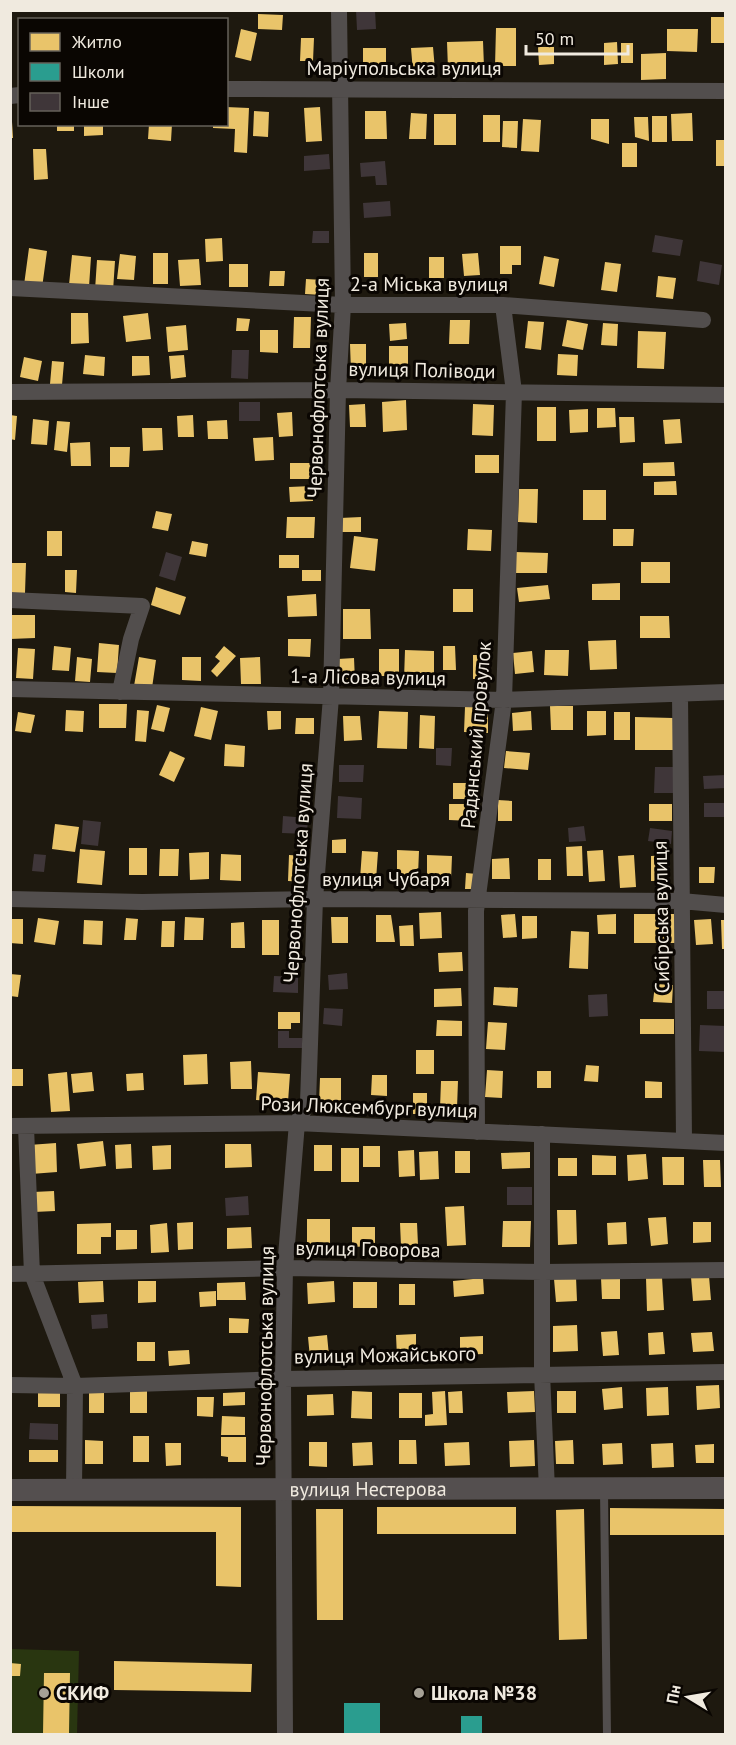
<svg xmlns="http://www.w3.org/2000/svg" width="736" height="1745" font-family="'PT Sans',sans-serif">
<style>
.green{fill:#293610}
.homes{fill:#e9c46a}
.schools{fill:#2a9d8f}
.building{fill:#3f3639}
.lines{fill:none;stroke-linecap:round;stroke-linejoin:round}
.lane{stroke:#524e4d;stroke-width:8}
.street{stroke:#524e4d;stroke-width:16}
.secondary{stroke:#544f4f;stroke-width:22}
.poi-dot{fill:#a6a196;stroke:#0a0602;stroke-width:2}
.labels{text-anchor:middle;stroke-width:6;stroke-linejoin:round;paint-order:stroke}
.street-label{font-size:20px;fill:#f0eadf;stroke:#0a0602}
.poi-label{font-size:20px;font-weight:bold;fill:#f0eadf;stroke:#0a0602;text-anchor:start}
</style>
<rect width="100%" height="100%" fill="#1e190f"/>
<!-- green -->
<path class="green" d="M 11,1649 L 79,1651 L 77,1734 L 11,1734 Z"/>
<!-- homes -->
<path class="homes" d="M 258,14 L 283,15 L 282,30 L 258,29 Z
M 711,17 L 726,17 L 726,43 L 711,43 Z
M 496,28 L 516,28 L 516,66 L 495,66 Z
M 241,29 L 257,33 L 251,61 L 235,57 Z
M 667,29 L 698,29 L 697,52 L 667,51 Z
M 301,38 L 314,38 L 313,61 L 300,61 Z
M 483,41 L 484,67 L 448,69 L 447,42 Z
M 617,42 L 618,64 L 604,65 L 604,43 Z
M 621,43 L 633,43 L 633,63 L 621,63 Z
M 433,47 L 435,70 L 413,72 L 411,48 Z
M 538,47 L 554,47 L 554,64 L 539,65 Z
M 363,48 L 386,48 L 386,74 L 363,74 Z
M 666,53 L 666,79 L 641,80 L 641,54 Z
M 226,107 L 249,108 L 247,153 L 234,152 L 235,129 L 213,128 L 213,124 L 226,124 Z
M 320,107 L 322,141 L 306,142 L 304,108 Z
M 254,111 L 269,112 L 268,137 L 253,136 Z
M 365,111 L 386,111 L 387,139 L 365,139 Z
M 411,113 L 427,114 L 426,139 L 409,139 Z
M 692,113 L 693,141 L 672,141 L 671,114 Z
M 434,114 L 456,114 L 456,145 L 434,145 Z
M 483,115 L 500,115 L 500,142 L 483,142 Z
M 652,116 L 667,116 L 667,142 L 652,142 Z
M 634,117 L 648,117 L 649,141 L 635,137 Z
M 523,119 L 541,120 L 539,152 L 521,151 Z
M 591,119 L 609,119 L 609,144 L 591,139 Z
M 503,121 L 518,121 L 517,148 L 502,147 Z
M 10,122 L 12,122 L 13,138 L 10,138 Z
M 57,124 L 74,124 L 74,131 L 57,131 Z
M 84,124 L 103,124 L 103,135 L 84,136 Z
M 149,124 L 172,124 L 171,141 L 148,139 Z
M 716,140 L 726,140 L 726,166 L 716,166 Z
M 622,143 L 637,143 L 637,167 L 622,167 Z
M 33,149 L 46,149 L 48,179 L 34,180 Z
M 222,238 L 223,261 L 206,262 L 205,239 Z
M 500,246 L 521,246 L 521,265 L 512,265 L 512,274 L 500,274 Z
M 29,248 L 47,251 L 42,288 L 24,285 Z
M 153,253 L 168,253 L 168,284 L 153,284 Z
M 364,253 L 378,253 L 378,277 L 364,277 Z
M 478,253 L 480,275 L 464,276 L 462,254 Z
M 120,254 L 136,256 L 134,280 L 117,279 Z
M 72,255 L 91,257 L 89,287 L 69,285 Z
M 544,256 L 559,259 L 554,287 L 539,284 Z
M 429,257 L 444,257 L 444,278 L 429,278 Z
M 199,259 L 201,285 L 180,286 L 178,260 Z
M 97,260 L 115,261 L 113,291 L 95,290 Z
M 605,262 L 621,264 L 617,292 L 601,290 Z
M 229,264 L 248,264 L 248,287 L 229,287 Z
M 270,271 L 285,271 L 284,286 L 269,286 Z
M 658,276 L 676,278 L 673,299 L 656,297 Z
M 306,279 L 323,280 L 322,295 L 305,294 Z
M 71,313 L 88,313 L 89,343 L 71,344 Z
M 148,313 L 151,339 L 126,342 L 123,316 Z
M 294,317 L 311,317 L 310,348 L 293,348 Z
M 237,318 L 250,319 L 248,331 L 236,331 Z
M 450,320 L 470,320 L 469,344 L 449,344 Z
M 567,320 L 588,324 L 583,350 L 562,346 Z
M 528,321 L 544,322 L 541,350 L 525,348 Z
M 406,323 L 407,339 L 390,341 L 389,324 Z
M 603,323 L 618,324 L 617,346 L 601,345 Z
M 186,325 L 188,350 L 168,352 L 166,327 Z
M 260,330 L 278,330 L 278,353 L 260,352 Z
M 638,331 L 666,332 L 664,369 L 637,368 Z
M 350,344 L 366,344 L 366,372 L 351,372 Z
M 389,346 L 408,346 L 408,369 L 389,369 Z
M 558,354 L 578,355 L 577,376 L 557,375 Z
M 85,355 L 105,357 L 104,376 L 83,374 Z
M 184,355 L 186,377 L 171,379 L 169,356 Z
M 132,356 L 149,356 L 150,375 L 132,376 Z
M 24,357 L 42,361 L 38,381 L 20,377 Z
M 52,361 L 64,362 L 62,385 L 50,384 Z
M 406,400 L 407,430 L 383,432 L 382,402 Z
M 365,404 L 366,427 L 350,427 L 349,405 Z
M 473,404 L 494,405 L 493,436 L 472,435 Z
M 537,407 L 556,407 L 556,441 L 537,441 Z
M 597,408 L 615,408 L 616,427 L 597,428 Z
M 588,409 L 588,432 L 570,433 L 569,410 Z
M 292,412 L 293,436 L 279,437 L 277,413 Z
M 10,415 L 17,416 L 15,440 L 10,439 Z
M 193,415 L 194,437 L 178,437 L 177,416 Z
M 619,417 L 634,417 L 635,442 L 620,443 Z
M 33,419 L 49,421 L 47,445 L 31,444 Z
M 680,419 L 682,443 L 665,444 L 663,420 Z
M 227,420 L 228,439 L 208,439 L 207,421 Z
M 57,421 L 70,422 L 67,452 L 54,450 Z
M 142,428 L 162,428 L 163,450 L 143,451 Z
M 273,437 L 274,460 L 255,461 L 253,438 Z
M 90,442 L 91,466 L 71,466 L 70,443 Z
M 110,447 L 130,447 L 129,467 L 110,467 Z
M 475,455 L 499,455 L 499,473 L 475,473 Z
M 674,462 L 675,476 L 643,476 L 643,463 Z
M 290,463 L 313,463 L 313,479 L 290,479 Z
M 676,481 L 677,495 L 654,495 L 654,482 Z
M 312,486 L 313,501 L 290,502 L 289,487 Z
M 519,489 L 538,489 L 537,523 L 518,522 Z
M 583,490 L 606,490 L 606,520 L 583,520 Z
M 156,511 L 172,514 L 168,531 L 152,528 Z
M 287,517 L 315,517 L 314,538 L 286,538 Z
M 361,517 L 361,532 L 341,532 L 340,518 Z
M 468,529 L 492,530 L 491,551 L 467,550 Z
M 613,529 L 634,529 L 633,546 L 613,546 Z
M 47,531 L 62,531 L 62,556 L 47,556 Z
M 354,536 L 378,539 L 375,571 L 350,568 Z
M 192,541 L 208,544 L 206,557 L 189,554 Z
M 515,552 L 548,553 L 547,573 L 515,573 Z
M 279,555 L 299,555 L 299,568 L 279,568 Z
M 641,562 L 670,562 L 670,583 L 641,583 Z
M 10,563 L 26,563 L 25,593 L 10,593 Z
M 65,570 L 77,570 L 76,593 L 65,592 Z
M 302,570 L 321,570 L 321,581 L 302,581 Z
M 620,583 L 620,600 L 592,600 L 592,584 Z
M 548,585 L 550,599 L 519,602 L 517,588 Z
M 156,587 L 186,597 L 180,615 L 151,605 Z
M 453,589 L 473,589 L 473,612 L 453,612 Z
M 316,594 L 317,616 L 288,617 L 287,596 Z
M 343,609 L 370,609 L 371,639 L 343,639 Z
M 10,615 L 35,615 L 35,638 L 10,639 Z
M 640,616 L 669,616 L 670,638 L 640,638 Z
M 288,639 L 311,639 L 310,657 L 288,656 Z
M 616,640 L 617,669 L 590,670 L 588,641 Z
M 99,643 L 119,645 L 117,673 L 97,672 Z
M 54,646 L 71,648 L 69,671 L 52,670 Z
M 224,646 L 236,656 L 217,677 L 211,671 L 220,661 L 215,657 Z
M 443,646 L 455,646 L 456,670 L 443,670 Z
M 18,648 L 35,649 L 33,679 L 16,678 Z
M 379,649 L 399,649 L 399,676 L 379,676 Z
M 405,650 L 434,651 L 434,680 L 404,679 Z
M 545,650 L 569,650 L 568,676 L 544,675 Z
M 532,651 L 534,672 L 515,674 L 513,653 Z
M 473,655 L 489,655 L 488,679 L 473,679 Z
M 77,657 L 92,659 L 90,682 L 75,681 Z
M 139,657 L 156,660 L 152,688 L 134,686 Z
M 182,657 L 201,657 L 201,681 L 182,680 Z
M 260,657 L 261,684 L 241,684 L 240,658 Z
M 354,658 L 355,681 L 339,682 L 338,659 Z
M 99,704 L 127,704 L 126,728 L 99,728 Z
M 157,705 L 170,708 L 164,732 L 151,729 Z
M 550,706 L 573,706 L 573,730 L 551,730 Z
M 201,707 L 218,711 L 211,740 L 194,736 Z
M 465,707 L 488,707 L 488,733 L 464,732 Z
M 66,710 L 84,711 L 83,732 L 65,731 Z
M 137,710 L 149,711 L 146,742 L 135,741 Z
M 267,711 L 281,711 L 281,729 L 268,730 Z
M 379,711 L 408,712 L 407,749 L 377,748 Z
M 531,711 L 532,730 L 513,731 L 512,713 Z
M 587,711 L 606,711 L 606,735 L 587,736 Z
M 18,712 L 35,715 L 31,733 L 15,731 Z
M 614,712 L 630,712 L 630,740 L 614,740 Z
M 420,715 L 435,716 L 434,749 L 419,748 Z
M 343,716 L 360,716 L 362,740 L 344,741 Z
M 635,717 L 673,718 L 673,750 L 635,750 Z
M 296,718 L 314,718 L 314,734 L 295,734 Z
M 225,744 L 245,746 L 244,767 L 224,766 Z
M 170,751 L 185,758 L 174,782 L 159,775 Z
M 506,751 L 530,753 L 528,770 L 504,768 Z
M 453,783 L 474,783 L 474,799 L 453,799 Z
M 498,800 L 512,801 L 512,821 L 498,821 Z
M 449,804 L 473,804 L 472,821 L 449,820 Z
M 649,804 L 672,804 L 672,821 L 649,821 Z
M 55,824 L 79,827 L 75,852 L 52,849 Z
M 346,839 L 346,853 L 332,853 L 332,840 Z
M 582,846 L 583,876 L 567,876 L 566,847 Z
M 129,848 L 147,848 L 147,875 L 129,875 Z
M 80,849 L 105,851 L 102,885 L 77,883 Z
M 160,849 L 179,849 L 178,876 L 159,876 Z
M 397,850 L 419,851 L 418,875 L 397,874 Z
M 603,850 L 605,881 L 589,882 L 587,851 Z
M 362,851 L 378,852 L 376,880 L 360,879 Z
M 209,852 L 209,879 L 190,880 L 189,853 Z
M 221,854 L 241,855 L 241,881 L 220,880 Z
M 289,855 L 305,856 L 305,882 L 288,881 Z
M 427,855 L 452,856 L 451,881 L 427,880 Z
M 634,855 L 636,887 L 620,888 L 618,856 Z
M 668,855 L 669,881 L 651,881 L 651,856 Z
M 509,858 L 510,879 L 492,879 L 492,859 Z
M 538,859 L 551,859 L 551,880 L 538,880 Z
M 699,867 L 715,867 L 714,883 L 699,883 Z
M 466,873 L 477,874 L 476,889 L 465,889 Z
M 441,912 L 442,938 L 420,939 L 419,913 Z
M 515,914 L 517,937 L 503,938 L 501,915 Z
M 616,914 L 616,934 L 598,934 L 597,915 Z
M 634,914 L 675,914 L 675,943 L 634,943 Z
M 376,915 L 391,915 L 395,942 L 376,942 Z
M 522,916 L 537,916 L 537,938 L 522,939 Z
M 185,917 L 204,918 L 203,940 L 184,940 Z
M 331,917 L 348,917 L 348,943 L 332,943 Z
M 38,918 L 59,921 L 55,945 L 34,942 Z
M 126,918 L 138,919 L 136,940 L 124,940 Z
M 10,919 L 23,919 L 23,944 L 10,943 Z
M 711,919 L 713,944 L 696,945 L 694,920 Z
M 84,920 L 103,921 L 102,945 L 83,944 Z
M 262,920 L 279,920 L 279,955 L 262,955 Z
M 721,920 L 726,920 L 726,949 L 722,949 Z
M 162,921 L 175,921 L 174,947 L 161,947 Z
M 244,922 L 245,948 L 231,948 L 231,923 Z
M 413,925 L 414,946 L 400,946 L 399,926 Z
M 571,931 L 589,932 L 588,969 L 569,968 Z
M 462,952 L 463,971 L 439,972 L 438,953 Z
M 10,974 L 21,975 L 18,997 L 10,996 Z
M 655,984 L 673,985 L 672,1003 L 653,1002 Z
M 494,987 L 518,988 L 517,1007 L 493,1005 Z
M 461,988 L 462,1006 L 434,1007 L 434,989 Z
M 278,1012 L 300,1012 L 300,1023 L 291,1023 L 291,1029 L 278,1029 Z
M 640,1019 L 674,1019 L 674,1034 L 640,1034 Z
M 437,1020 L 462,1021 L 462,1036 L 436,1036 Z
M 488,1022 L 507,1023 L 505,1050 L 486,1049 Z
M 416,1050 L 434,1050 L 434,1074 L 416,1074 Z
M 207,1054 L 208,1084 L 184,1085 L 183,1055 Z
M 251,1061 L 252,1089 L 231,1089 L 230,1062 Z
M 586,1065 L 599,1066 L 598,1082 L 584,1081 Z
M 12,1069 L 23,1069 L 23,1086 L 12,1086 Z
M 487,1070 L 503,1071 L 502,1098 L 485,1097 Z
M 537,1071 L 551,1071 L 551,1088 L 537,1088 Z
M 67,1072 L 70,1111 L 51,1112 L 48,1074 Z
M 92,1072 L 94,1091 L 73,1093 L 71,1074 Z
M 258,1072 L 290,1074 L 288,1102 L 256,1100 Z
M 143,1073 L 144,1090 L 127,1091 L 126,1074 Z
M 372,1075 L 387,1075 L 387,1096 L 371,1095 Z
M 320,1078 L 341,1078 L 341,1106 L 319,1105 Z
M 441,1081 L 458,1081 L 457,1108 L 440,1108 Z
M 645,1081 L 662,1082 L 662,1098 L 645,1098 Z
M 413,1093 L 427,1093 L 427,1114 L 413,1114 Z
M 103,1141 L 106,1166 L 80,1169 L 77,1144 Z
M 56,1143 L 57,1172 L 31,1174 L 29,1145 Z
M 131,1144 L 132,1168 L 116,1169 L 115,1145 Z
M 225,1144 L 251,1144 L 252,1167 L 225,1168 Z
M 171,1145 L 171,1169 L 153,1170 L 152,1146 Z
M 314,1145 L 332,1145 L 332,1171 L 314,1171 Z
M 363,1146 L 380,1146 L 380,1167 L 363,1167 Z
M 341,1148 L 359,1148 L 359,1182 L 341,1182 Z
M 414,1150 L 415,1176 L 399,1177 L 398,1151 Z
M 438,1151 L 439,1179 L 420,1180 L 419,1152 Z
M 455,1151 L 470,1151 L 470,1173 L 455,1173 Z
M 530,1152 L 530,1168 L 502,1169 L 501,1153 Z
M 646,1154 L 648,1179 L 628,1181 L 627,1155 Z
M 592,1155 L 616,1156 L 616,1175 L 592,1175 Z
M 662,1157 L 684,1157 L 684,1185 L 663,1185 Z
M 558,1158 L 577,1158 L 577,1176 L 558,1176 Z
M 703,1160 L 720,1160 L 721,1187 L 704,1187 Z
M 54,1191 L 55,1211 L 34,1212 L 33,1192 Z
M 464,1206 L 466,1245 L 447,1246 L 445,1207 Z
M 557,1210 L 576,1210 L 577,1244 L 558,1245 Z
M 666,1217 L 668,1244 L 651,1246 L 648,1218 Z
M 307,1219 L 330,1219 L 330,1248 L 307,1248 Z
M 503,1221 L 531,1221 L 530,1247 L 502,1247 Z
M 193,1222 L 193,1249 L 178,1250 L 177,1223 Z
M 626,1222 L 627,1244 L 608,1245 L 607,1223 Z
M 693,1222 L 711,1222 L 711,1242 L 693,1243 Z
M 111,1223 L 111,1237 L 101,1237 L 101,1254 L 77,1254 L 77,1224 Z
M 167,1223 L 169,1252 L 151,1253 L 150,1225 Z
M 400,1223 L 417,1223 L 418,1245 L 401,1246 Z
M 251,1227 L 252,1248 L 227,1249 L 227,1228 Z
M 352,1227 L 375,1227 L 375,1246 L 352,1247 Z
M 116,1230 L 137,1230 L 137,1249 L 116,1250 Z
M 709,1276 L 711,1300 L 693,1301 L 691,1277 Z
M 576,1277 L 577,1301 L 556,1302 L 554,1279 Z
M 662,1277 L 664,1310 L 647,1311 L 646,1278 Z
M 483,1278 L 484,1294 L 454,1297 L 453,1281 Z
M 601,1278 L 620,1278 L 620,1299 L 602,1299 Z
M 103,1281 L 104,1302 L 79,1303 L 78,1282 Z
M 138,1281 L 156,1281 L 156,1302 L 138,1303 Z
M 334,1281 L 335,1302 L 308,1304 L 307,1283 Z
M 245,1282 L 246,1300 L 217,1300 L 217,1283 Z
M 353,1282 L 377,1282 L 377,1308 L 353,1308 Z
M 399,1284 L 415,1284 L 415,1305 L 399,1305 Z
M 216,1291 L 216,1306 L 200,1307 L 199,1292 Z
M 229,1318 L 249,1319 L 248,1333 L 229,1333 Z
M 577,1325 L 578,1351 L 553,1352 L 553,1326 Z
M 617,1331 L 619,1355 L 603,1356 L 601,1332 Z
M 663,1332 L 665,1354 L 649,1355 L 648,1333 Z
M 712,1332 L 714,1351 L 693,1352 L 691,1333 Z
M 416,1334 L 416,1356 L 397,1357 L 396,1335 Z
M 327,1335 L 329,1356 L 310,1358 L 308,1337 Z
M 483,1336 L 483,1354 L 460,1355 L 460,1337 Z
M 137,1342 L 155,1342 L 155,1361 L 137,1361 Z
M 189,1350 L 190,1364 L 169,1366 L 168,1351 Z
M 719,1385 L 720,1408 L 697,1410 L 696,1386 Z
M 622,1387 L 623,1408 L 604,1410 L 602,1389 Z
M 668,1387 L 669,1415 L 647,1416 L 646,1388 Z
M 38,1391 L 60,1391 L 60,1407 L 38,1407 Z
M 130,1391 L 147,1391 L 147,1413 L 130,1413 Z
M 352,1391 L 372,1392 L 372,1419 L 351,1418 Z
M 445,1391 L 447,1425 L 425,1426 L 425,1415 L 433,1414 L 432,1392 Z
M 462,1391 L 463,1413 L 449,1413 L 448,1392 Z
M 534,1391 L 535,1412 L 508,1413 L 507,1392 Z
M 557,1391 L 576,1391 L 576,1413 L 557,1413 Z
M 245,1392 L 245,1405 L 223,1406 L 223,1393 Z
M 89,1393 L 104,1393 L 104,1413 L 89,1413 Z
M 399,1393 L 422,1393 L 422,1418 L 399,1418 Z
M 333,1394 L 334,1415 L 307,1416 L 307,1395 Z
M 197,1397 L 214,1397 L 213,1417 L 197,1416 Z
M 222,1416 L 245,1417 L 245,1435 L 221,1435 Z
M 133,1436 L 149,1436 L 149,1462 L 133,1462 Z
M 221,1437 L 246,1437 L 246,1462 L 228,1462 L 228,1457 L 221,1456 Z
M 85,1440 L 103,1441 L 103,1464 L 85,1464 Z
M 399,1440 L 416,1440 L 417,1464 L 399,1464 Z
M 534,1440 L 535,1466 L 510,1467 L 509,1441 Z
M 573,1440 L 574,1464 L 556,1464 L 555,1441 Z
M 309,1442 L 327,1442 L 327,1467 L 309,1466 Z
M 372,1442 L 373,1465 L 353,1466 L 352,1443 Z
M 469,1442 L 470,1465 L 445,1466 L 444,1443 Z
M 165,1443 L 181,1443 L 181,1465 L 166,1466 Z
M 622,1443 L 623,1464 L 603,1465 L 602,1444 Z
M 673,1443 L 674,1467 L 652,1468 L 651,1444 Z
M 714,1444 L 714,1463 L 696,1463 L 695,1445 Z
M 29,1450 L 58,1450 L 58,1462 L 29,1462 Z
M 10,1506 L 241,1507 L 241,1587 L 216,1586 L 216,1532 L 10,1532 Z
M 377,1507 L 516,1507 L 516,1534 L 377,1534 Z
M 610,1508 L 726,1509 L 726,1535 L 610,1535 Z
M 316,1509 L 343,1509 L 343,1620 L 317,1620 Z
M 584,1509 L 587,1639 L 559,1640 L 556,1510 Z
M 114,1661 L 252,1664 L 251,1692 L 114,1690 Z
M 10,1663 L 21,1664 L 20,1676 L 10,1676 Z
M 44,1673 L 70,1673 L 69,1734 L 43,1734 Z"/>
<!-- schools -->
<path class="schools" d="M 344,1703 L 380,1703 L 380,1734 L 344,1734 Z
M 461,1716 L 482,1716 L 482,1734 L 461,1734 Z"/>
<!-- building -->
<path class="building" d="M 356,10 L 375,10 L 376,29 L 357,30 Z
M 329,154 L 330,169 L 304,171 L 304,156 Z
M 385,161 L 387,185 L 376,185 L 375,176 L 361,177 L 360,163 Z
M 390,201 L 391,216 L 364,218 L 363,203 Z
M 313,231 L 329,231 L 329,243 L 312,243 Z
M 655,235 L 683,240 L 680,256 L 652,252 Z
M 700,261 L 722,265 L 719,285 L 697,281 Z
M 232,350 L 249,350 L 248,379 L 231,378 Z
M 239,402 L 260,402 L 260,421 L 239,421 Z
M 166,552 L 182,557 L 175,581 L 159,576 Z
M 436,748 L 452,748 L 451,766 L 436,765 Z
M 339,765 L 364,765 L 363,782 L 339,782 Z
M 655,767 L 676,767 L 676,793 L 654,793 Z
M 726,775 L 726,788 L 704,789 L 703,776 Z
M 338,796 L 362,798 L 361,819 L 337,818 Z
M 704,803 L 726,803 L 726,817 L 704,817 Z
M 283,816 L 308,818 L 307,834 L 282,833 Z
M 83,820 L 101,822 L 98,846 L 81,844 Z
M 584,826 L 586,841 L 569,842 L 568,828 Z
M 650,828 L 672,831 L 671,844 L 648,841 Z
M 34,854 L 46,855 L 44,872 L 32,871 Z
M 347,973 L 348,989 L 329,990 L 328,975 Z
M 274,976 L 298,977 L 298,993 L 273,992 Z
M 707,991 L 726,991 L 726,1009 L 707,1009 Z
M 607,994 L 608,1016 L 589,1017 L 588,995 Z
M 324,1008 L 343,1009 L 342,1026 L 323,1024 Z
M 700,1025 L 726,1026 L 726,1052 L 699,1051 Z
M 278,1031 L 289,1031 L 289,1038 L 302,1038 L 302,1048 L 278,1048 Z
M 507,1187 L 532,1187 L 532,1205 L 507,1205 Z
M 248,1196 L 249,1215 L 226,1216 L 225,1198 Z
M 107,1314 L 108,1328 L 92,1329 L 91,1315 Z
M 30,1423 L 58,1424 L 58,1440 L 29,1439 Z"/>
<g class="lines">
<!-- lane -->
<path class="lane" d="M 604,1490 L 607,1734"/>
<!-- street -->
<path class="street" d="M 226,89 L 726,91
M 10,96 L 20,95
M 10,288 L 343,305 L 503,305 L 703,320
M 10,392 L 338,390 L 726,395
M 10,600 L 142,606 L 131,639 L 120,692
M 10,689 L 504,700 L 726,692
M 680,694 L 684,1140
M 10,899 L 142,902 L 315,899 L 681,901 L 726,905
M 10,1126 L 297,1123 L 726,1143
M 26,1127 L 32,1274 L 75,1386 L 74,1491
M 477,1132 L 476,911 L 504,700 L 514,392 L 503,305
M 542,1134 L 542,1373 L 547,1490
M 10,1274 L 285,1268 L 543,1272 L 726,1270
M 10,1385 L 75,1386 L 283,1379 L 726,1372
M 285,1734 L 283,1379 L 285,1268 L 297,1123 L 308,1102 L 315,899 L 331,697 L 338,390 L 343,305 L 339,10"/>
<!-- secondary -->
<path class="secondary" id="s1" d="M 10,1490 L 726,1488"/>
</g>
<!-- markers -->
<g class="poi-dot">
<circle cx="44" cy="1693" r="6"/>
<circle cx="419" cy="1693" r="6"/>
</g>
<g class="labels">
<!-- street labels -->
<g class="street-label">
<text x="404" y="75">Маріупольська вулиця</text>
<text x="429" y="291">2-а Міська вулиця</text>
<text transform="translate(422 370) rotate(1)" y="7">вулиця Поліводи</text>
<text transform="translate(318 388) rotate(-88)" y="7">Червонофлотська вулиця</text>
<text transform="translate(368 677) rotate(1)" y="7">1-а Лісова вулиця</text>
<text transform="translate(476 735) rotate(-85)" y="7">Радянський провулок</text>
<text transform="translate(298 873) rotate(-86)" y="7">Червонофлотська вулиця</text>
<text x="386" y="886">вулиця Чубаря</text>
<text transform="translate(661 917) rotate(-91)" y="7">Сибірська вулиця</text>
<text transform="translate(369 1107) rotate(2)" y="7">Рози Люксембург вулиця</text>
<text transform="translate(368 1249) rotate(1)" y="7">вулиця Говорова</text>
<text transform="translate(385 1355) rotate(-1)" y="7">вулиця Можайського</text>
<text transform="translate(265 1356) rotate(-89)" y="7">Червонофлотська вулиця</text>
<text dy="7" stroke="none"><textPath href="#s1" startOffset="358">вулиця Нестерова</textPath></text>
</g>
<!-- poi labels -->
<g class="poi-label">
<text x="56" y="1700">СКИФ</text>
<text x="431" y="1700">Школа №38</text>
</g>
</g>
<!-- border -->
<rect width="736" height="1745" fill="none" stroke="#f0eadf" stroke-width="24"/>
<!-- legend -->
<rect x="18" y="18" width="210" height="108" fill="#0a0602" stroke="#66615a" stroke-width="1.5"/>
<rect x="30" y="33" width="30" height="18" fill="#e9c46a" stroke="#66615a" stroke-width="1.5"/>
<text x="72" y="48" font-size="18" fill="#f0eadf">Житло</text>
<rect x="30" y="63" width="30" height="18" fill="#2a9d8f" stroke="#66615a" stroke-width="1.5"/>
<text x="72" y="78" font-size="18" fill="#f0eadf">Школи</text>
<rect x="30" y="93" width="30" height="18" fill="#3f3639" stroke="#66615a" stroke-width="1.5"/>
<text x="72" y="108" font-size="18" fill="#f0eadf">Інше</text>
<!-- north arrow -->
<g transform="translate(688 1697) rotate(281)" stroke="#0a0602" stroke-width="4.5" paint-order="stroke">
<path d="M0-4.5L10 22L0 15L-10 22Z" fill="#f0eadf"/>
<text y="-9" font-size="16" font-weight="bold" text-anchor="middle" fill="#f0eadf">Пн</text>
</g>
<!-- scale -->
<path d="M526 45v9h102v-9" fill="none" stroke="#f0eadf" stroke-width="3"/>
<text x="535" y="45" font-size="18" fill="#f0eadf" stroke="#0a0602" stroke-width="4.5" paint-order="stroke">50 m</text>
</svg>
